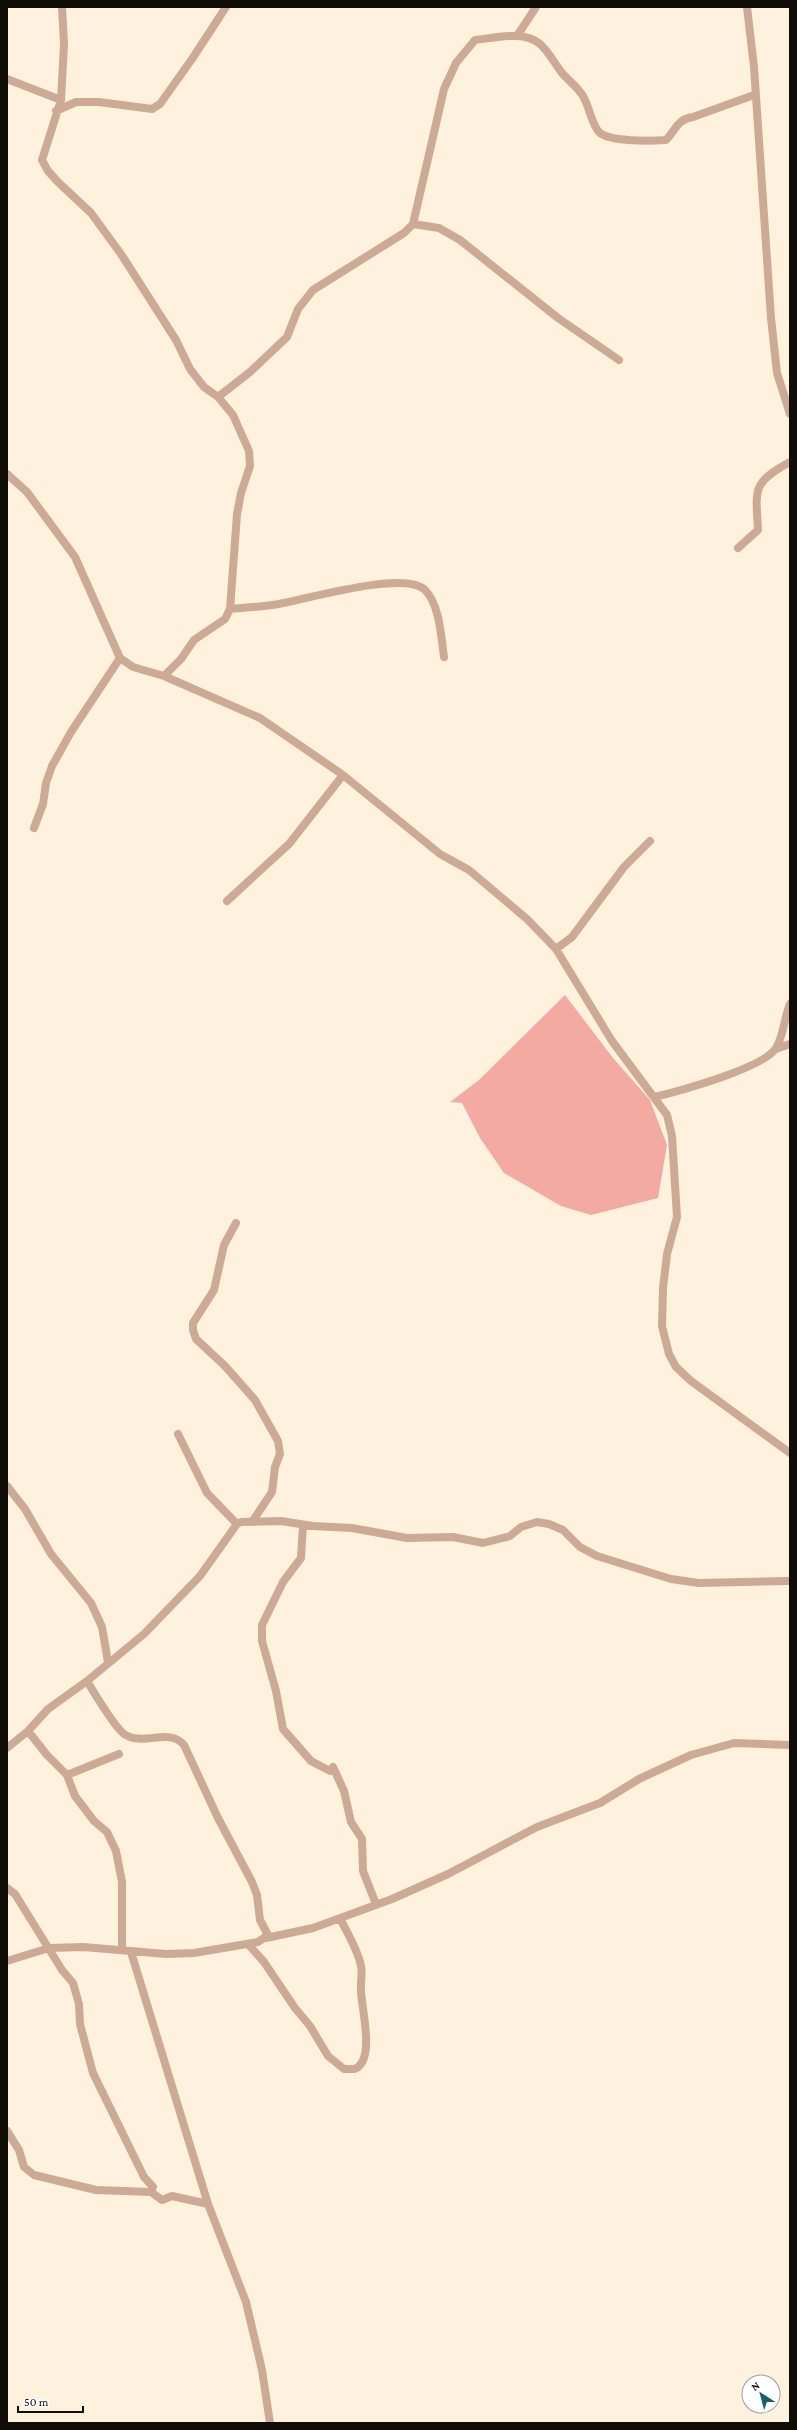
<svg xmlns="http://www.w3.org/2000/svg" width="797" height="2430" font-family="'Crimson Pro',serif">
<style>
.green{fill:#f3aaa3}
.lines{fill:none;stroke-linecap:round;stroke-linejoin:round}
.minor{stroke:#cdaa95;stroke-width:8}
</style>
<rect width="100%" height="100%" fill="#fef2de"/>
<!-- green -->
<path class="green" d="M 565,995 L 613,1058 L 650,1100 L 667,1145 L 658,1198 L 591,1215 L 561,1206 L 504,1173 L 480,1138 L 462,1103 L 450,1102 L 479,1080 Z"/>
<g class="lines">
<!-- minor -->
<path class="minor" d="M 62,7 L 64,44 L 61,100 L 42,160 L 48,171 L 58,182 L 91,213 L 121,254 L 176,340 L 190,369 L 204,387 L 218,397 L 233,415 L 249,451 L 250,466 L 241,493 L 237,514 L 230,609 L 225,619 L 194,640 L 181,659 L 164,676
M 747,7 L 754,67 L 771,318 L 777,373 L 790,414
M 517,36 L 536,7
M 7,79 L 61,100
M 56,111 L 76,102 L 99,102 L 152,109 L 160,104 L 192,59 L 226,7
M 413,224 L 439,228 L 460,240 L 558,318 L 619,360
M 218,397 L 250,372 L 287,337 L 298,309 L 313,290 L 404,233 L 413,224 L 444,89 L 456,63 L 475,40 C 495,38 524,30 540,44 C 549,52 555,64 562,73 C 569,81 580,89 584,98 C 590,109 592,126 600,133 C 612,142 651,141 666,140 C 676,130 677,119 693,117 L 754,95
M 7,474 L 27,492 L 75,557 L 120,658 L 133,667 L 164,676 L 260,718 L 343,775 L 440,854 L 469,870 L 527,919 L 556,949 L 612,1041 L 667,1115 L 672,1136 L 677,1217 L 667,1254 L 663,1288 L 662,1326 L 669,1354 L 676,1367 L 691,1381 L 790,1453
M 738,548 L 758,530 C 756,490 751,483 790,462
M 230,609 C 246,607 263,607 279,604 C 307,599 405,570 425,590 C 440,605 441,637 444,657
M 34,828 L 43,804 L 46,783 L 52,766 L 71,732 L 120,658
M 227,901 L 289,844 L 343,775
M 556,949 L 572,937 L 624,867 L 650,841
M 776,1049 L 790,1044
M 655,1097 C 679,1091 764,1068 776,1048 C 784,1035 784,1018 790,1004
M 236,1223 L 224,1245 L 214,1290 L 193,1323 L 193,1330 L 196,1339 L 225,1366 L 255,1400 L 278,1441 L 280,1454 L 275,1467 L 272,1492 L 252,1522
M 178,1434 L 207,1493 L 237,1524
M 7,1486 L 25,1509 L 51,1554 L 91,1603 L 102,1627 L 108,1662
M 303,1525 L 301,1558 L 283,1582 L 262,1625 L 262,1641 L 276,1691 L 283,1729 L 311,1761 L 330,1771 L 333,1767 L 344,1791 L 351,1822 L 362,1839 L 363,1871 L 376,1904
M 28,1731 L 47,1755 L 67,1775 L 75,1796 L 94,1821 L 107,1832 L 116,1851 L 122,1882 L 122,1950
M 7,1748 L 28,1731 L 48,1709 L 87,1681 L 144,1634 L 200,1576 L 237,1524 L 241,1522 L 281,1521 L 313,1526 L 352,1528 L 407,1538 L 453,1537 L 483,1543 L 510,1536 L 521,1527 L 537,1522 L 549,1524 L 563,1530 L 580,1547 L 597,1556 L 671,1579 L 699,1583 L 790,1581
M 67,1775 L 119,1754
M 7,1888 L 15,1894 L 62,1970 L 73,1983 L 79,2004 L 80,2024 L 93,2073 L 144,2177 L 153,2187 L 151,2192 L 162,2200 L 172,2196 L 208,2204
M 266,1938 L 313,1928 L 392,1899 L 448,1874 L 537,1827 L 600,1803 L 639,1779 L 691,1755 L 734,1743 L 790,1745
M 248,1944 L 264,1962 L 295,2008 L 310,2026 L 328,2056 L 344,2069 L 355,2069 C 376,2059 361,2008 361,1990 C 360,1982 363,1974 361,1966 C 358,1950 347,1933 340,1918
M 131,1952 L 208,2204 L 246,2302 L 262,2370 L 270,2423
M 7,1961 L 49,1948 L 83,1947 L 166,1954 L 194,1953 L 258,1942 L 268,1935 L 260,1920 L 257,1895 L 252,1882 L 218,1818 L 184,1745 C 169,1727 143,1747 124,1734 C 113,1725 95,1694 87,1681
M 7,2131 L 19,2150 L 24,2167 L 34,2175 L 96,2190 L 151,2192"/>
</g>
<!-- border -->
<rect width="797" height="2430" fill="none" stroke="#100c06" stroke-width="16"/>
<!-- north arrow -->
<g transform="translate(761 2394) rotate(324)"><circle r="19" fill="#ffffff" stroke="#9f9e9b"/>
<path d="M0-3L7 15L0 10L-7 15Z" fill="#186070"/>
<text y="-6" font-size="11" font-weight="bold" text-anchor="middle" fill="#100c06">N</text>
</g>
<!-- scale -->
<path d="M18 2406v6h65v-6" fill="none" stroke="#100c06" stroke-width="2"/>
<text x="24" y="2406" font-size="12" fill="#100c06" stroke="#ffffff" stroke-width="3" paint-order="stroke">50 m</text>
</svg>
